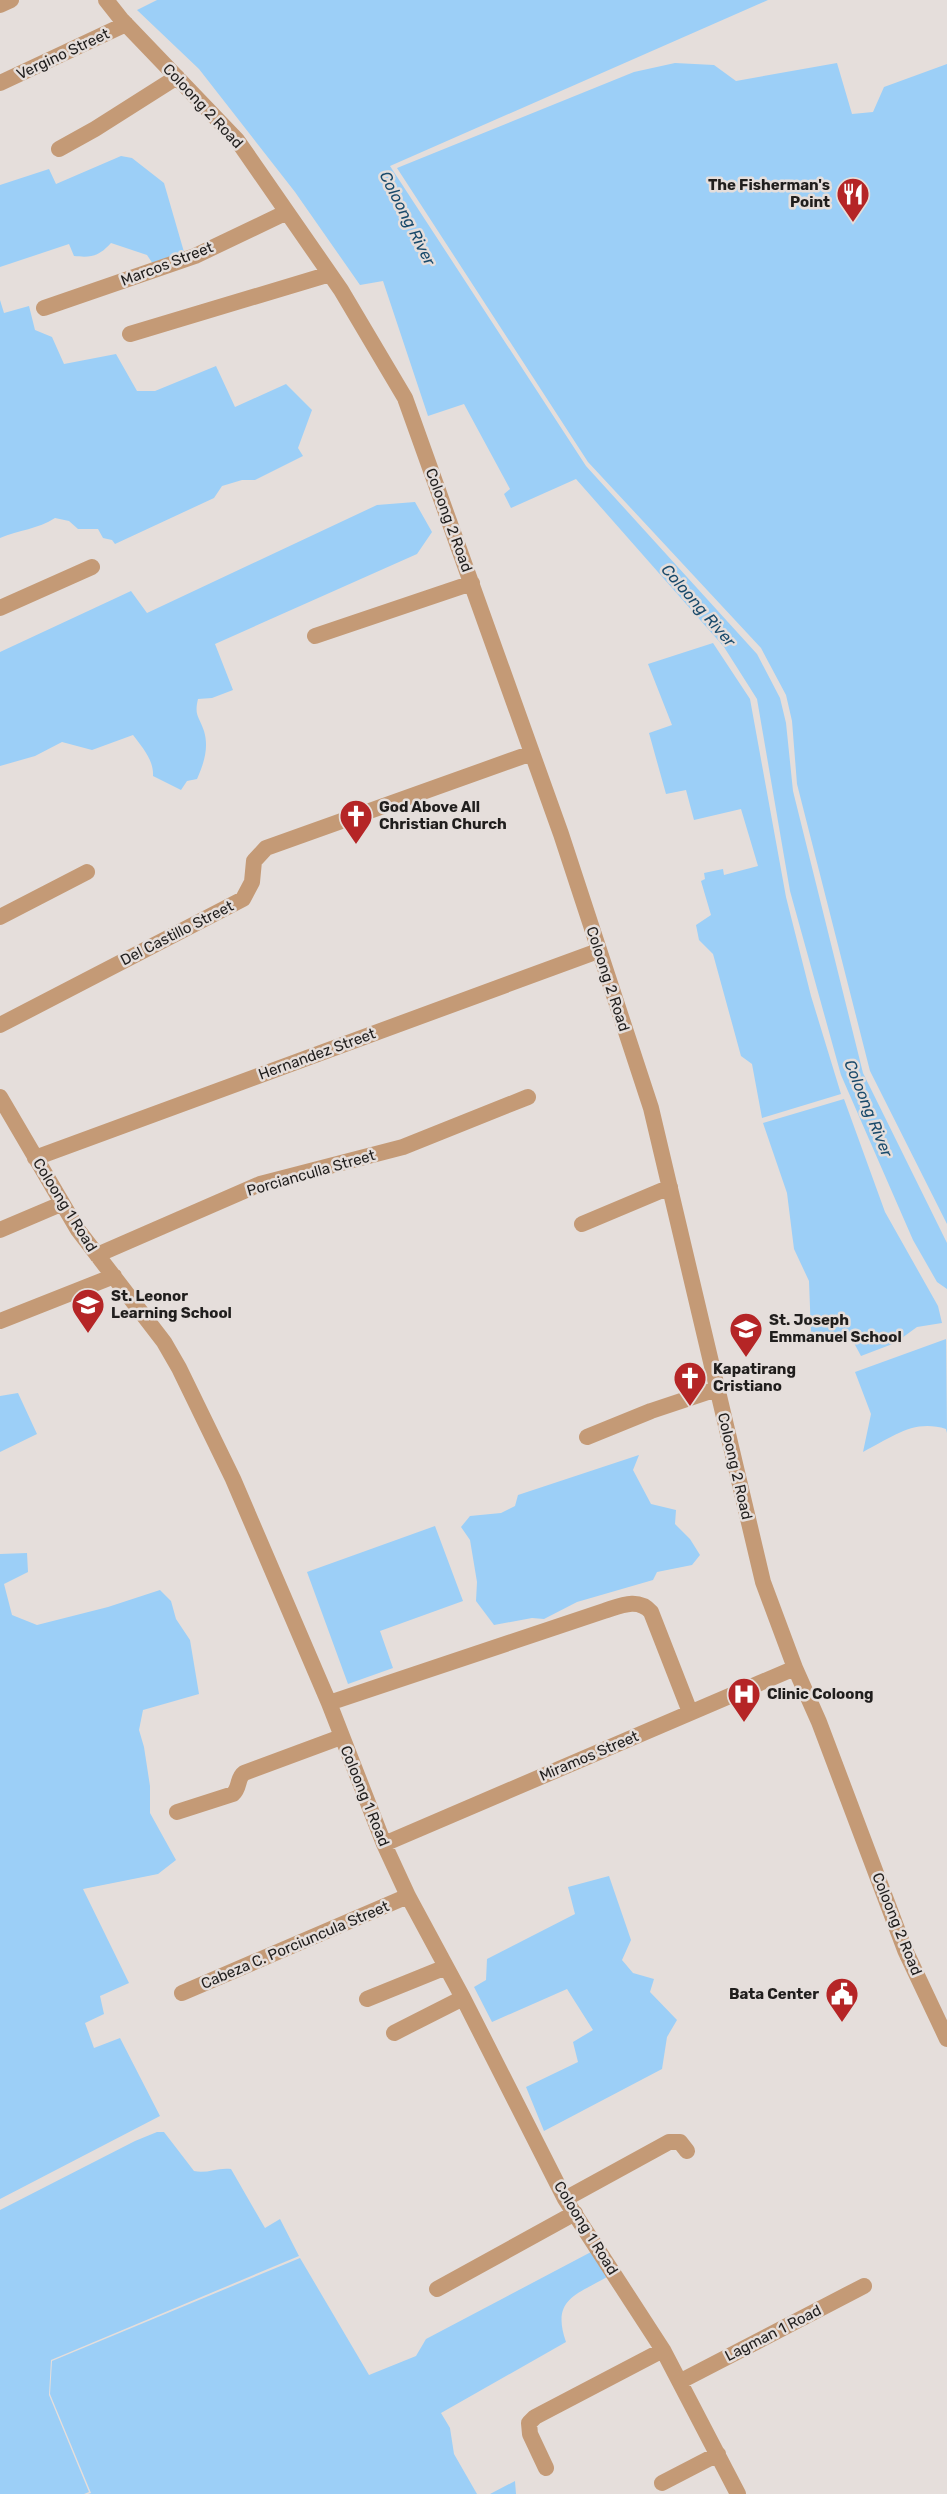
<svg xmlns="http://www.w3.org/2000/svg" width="947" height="2494" font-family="Rubik,sans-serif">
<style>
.water{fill:#9ccff7}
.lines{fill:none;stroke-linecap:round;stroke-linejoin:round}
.minor{stroke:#c49a76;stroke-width:16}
.labels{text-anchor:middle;stroke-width:5;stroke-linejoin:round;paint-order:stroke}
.street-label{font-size:15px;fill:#201e1d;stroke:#e5dedb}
.poi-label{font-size:15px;font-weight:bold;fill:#201e1d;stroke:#e5dedb;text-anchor:start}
.water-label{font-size:16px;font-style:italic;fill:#194a6b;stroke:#e5dedb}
</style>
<rect width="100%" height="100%" fill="#e5dedb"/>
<!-- water -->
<path class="water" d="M 157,0 L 768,0 L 390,166 L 586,466 L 757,654 L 780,698 L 786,723 L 793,791 L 863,1073 L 947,1243 L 947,1289 L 937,1282 L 913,1240 L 841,1075 L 790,891 L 757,699 L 724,647 L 576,479 L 511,508 L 504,494 L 510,489 L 464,404 L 428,416 L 383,281 L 360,285 L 295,192 L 199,69 L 137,10 Z
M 675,63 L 714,65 L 736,81 L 837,63 L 852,114 L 873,112 L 884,87 L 947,64 L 947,1224 L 870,1071 L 797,784 L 792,721 L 786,695 L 761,648 L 588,462 L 397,168 L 634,72 Z
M 121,156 L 132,158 L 164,183 L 184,252 L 153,264 L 147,255 L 111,243 C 99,256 92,258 74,256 L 69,244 L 0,267 L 0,185 L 49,169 L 56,184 Z
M 0,300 L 4,313 L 29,306 L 35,330 L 52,337 L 64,364 L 116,354 L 137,391 L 155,391 L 216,366 L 235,407 L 286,384 L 312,410 L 298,448 L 303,456 L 255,480 L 242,480 L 222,486 L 214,498 L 115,544 L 112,540 L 103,538 L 98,529 L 78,529 L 69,521 L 55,518 C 38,529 19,530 0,538 Z
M 415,502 L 432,532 L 417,554 L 215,644 L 233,690 L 212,698 L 198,699 C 194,716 199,716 204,731 C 209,748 204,763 197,779 L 187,781 L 181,790 L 153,776 C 154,760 142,747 133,735 L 92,750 L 62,742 L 35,756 L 0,766 L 0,652 L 131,591 L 147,613 L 377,505 Z
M 713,643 L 750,699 L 786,897 L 811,996 L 841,1094 L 762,1118 L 752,1064 L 741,1056 L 713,954 L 699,940 L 696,925 L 711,915 L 701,881 L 705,879 L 704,873 L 723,869 L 724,875 L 758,866 L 741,809 L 694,820 L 686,790 L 666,794 L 649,733 L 672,725 L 648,664 Z
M 844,1099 L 885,1212 L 938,1306 L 942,1323 L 917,1327 L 895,1343 L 861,1356 L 847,1330 L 814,1344 L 811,1334 L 809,1281 L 794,1249 L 787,1193 L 763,1123 Z
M 946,1339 L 947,1433 L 946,1429 C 913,1419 893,1437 863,1452 L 871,1414 L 855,1372 Z
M 18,1393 L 37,1434 L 0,1452 L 0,1396 Z
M 639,1455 L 633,1470 L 651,1504 L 676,1510 L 675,1524 L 690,1539 L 700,1555 L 692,1565 L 657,1572 L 653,1580 L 577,1602 L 544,1619 L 532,1618 L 494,1625 L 476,1601 L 477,1582 L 470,1540 L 461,1527 L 470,1516 L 501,1513 L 515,1506 L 518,1495 Z
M 435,1526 L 463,1601 L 380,1631 L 393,1668 L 348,1684 L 307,1572 Z
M 27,1553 L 28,1572 L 4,1584 L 12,1615 L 37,1625 L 108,1607 L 160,1590 L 171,1601 L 176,1619 L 190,1640 L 199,1694 L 143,1710 L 139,1730 L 144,1747 L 150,1786 L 150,1813 L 176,1860 L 158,1874 L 83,1889 L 129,1983 L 100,1996 L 104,2014 L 85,2023 L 94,2048 L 120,2038 L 160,2116 L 0,2199 L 0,1554 Z
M 609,1876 L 631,1940 L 622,1960 L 633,1973 L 654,1979 L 650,1992 L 677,2020 L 667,2037 L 662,2069 L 544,2131 L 526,2087 L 578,2062 L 573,2042 L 593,2030 L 567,1989 L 492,2022 L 474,1987 L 486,1980 L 487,1959 L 575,1914 L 568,1887 Z
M 157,2132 L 164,2132 L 194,2171 C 207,2174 218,2167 231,2169 L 265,2228 L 280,2219 L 299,2256 L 51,2360 L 49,2395 L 89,2492 L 84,2494 L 0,2494 L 0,2210 L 135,2141 Z
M 591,2252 L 607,2277 C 576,2295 551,2299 566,2342 L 441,2413 L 450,2428 L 454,2454 L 477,2494 L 88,2494 L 91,2493 L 50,2394 L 52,2361 L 300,2258 L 369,2375 L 416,2356 L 426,2339 Z
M 515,2481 L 516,2494 L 490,2494 Z"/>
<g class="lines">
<!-- minor -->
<path class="minor" d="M 106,0 L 121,19 L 237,140 L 341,290 L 405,398 L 561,834 L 651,1108 L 763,1582 L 795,1668 L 819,1722 L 905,1950 L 947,2039
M 0,5 L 11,0
M 0,83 L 126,24
M 59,149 L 95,129 L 177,77
M 44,308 L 195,256 L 287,212
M 130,334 L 330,274
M 0,608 L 92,567
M 315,636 L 472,583
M 0,917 L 87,872
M 0,1025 L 243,899 L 252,882 L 254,861 L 266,848 L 532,753
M 0,1097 L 78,1230 L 164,1342 L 179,1368 L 233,1479 L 329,1703 L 384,1844 L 408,1896 L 463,1998 L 565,2199 L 663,2350 L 738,2494
M 35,1158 L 598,951
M 582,1224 L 670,1187
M 0,1230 L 61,1204
M 97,1255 L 260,1184 L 403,1147 L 528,1097
M 0,1321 L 114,1276
M 587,1437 L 651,1411 L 717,1389
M 329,1703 L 604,1611 C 620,1606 638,1597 651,1612 L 690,1712
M 177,1812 L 233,1794 C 240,1788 237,1778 244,1773 L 341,1737
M 384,1844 L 795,1668
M 182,1993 L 408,1896
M 367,1999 L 446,1967
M 394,2033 L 463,1998
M 565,2199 L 669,2142 L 680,2142 L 687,2151
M 437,2289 L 575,2213
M 681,2381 L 864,2286
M 546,2468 L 530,2434 L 529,2423 L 535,2417 L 663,2350
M 662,2483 L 718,2454"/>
</g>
<!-- icons -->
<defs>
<symbol id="restaurant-pin" viewBox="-11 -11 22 30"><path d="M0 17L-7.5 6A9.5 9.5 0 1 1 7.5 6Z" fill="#b52526" stroke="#e5dedb"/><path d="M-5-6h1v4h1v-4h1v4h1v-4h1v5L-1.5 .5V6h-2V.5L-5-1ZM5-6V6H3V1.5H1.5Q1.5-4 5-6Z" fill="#fff"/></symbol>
<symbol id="church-pin" viewBox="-11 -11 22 30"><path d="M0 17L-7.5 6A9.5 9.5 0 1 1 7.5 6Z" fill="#b52526" stroke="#e5dedb"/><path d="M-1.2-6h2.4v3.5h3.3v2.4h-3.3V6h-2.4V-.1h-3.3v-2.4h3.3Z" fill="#fff"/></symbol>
<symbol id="school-pin" viewBox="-11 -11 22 30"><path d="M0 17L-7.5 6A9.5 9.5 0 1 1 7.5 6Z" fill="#b52526" stroke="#e5dedb"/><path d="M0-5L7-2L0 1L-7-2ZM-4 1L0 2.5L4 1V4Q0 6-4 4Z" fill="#fff"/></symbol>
<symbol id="hospital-pin" viewBox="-11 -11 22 30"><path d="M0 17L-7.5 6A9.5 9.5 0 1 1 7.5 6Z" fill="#b52526" stroke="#e5dedb"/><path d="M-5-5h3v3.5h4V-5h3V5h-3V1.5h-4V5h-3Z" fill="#fff"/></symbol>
<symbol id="civic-pin" viewBox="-11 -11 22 30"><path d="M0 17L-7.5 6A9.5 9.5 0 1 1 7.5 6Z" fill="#b52526" stroke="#e5dedb"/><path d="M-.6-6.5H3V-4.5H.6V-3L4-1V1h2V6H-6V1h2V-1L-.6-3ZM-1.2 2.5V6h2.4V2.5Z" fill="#fff"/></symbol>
</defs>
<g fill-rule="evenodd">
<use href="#restaurant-pin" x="834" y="175" width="38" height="52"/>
<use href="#church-pin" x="337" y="797" width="38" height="52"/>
<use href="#school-pin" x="69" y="1286" width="38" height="52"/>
<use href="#school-pin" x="727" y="1310" width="38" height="52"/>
<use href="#church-pin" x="671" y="1359" width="38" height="52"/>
<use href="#hospital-pin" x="725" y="1675" width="38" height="52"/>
<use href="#civic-pin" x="823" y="1975" width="38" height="52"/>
</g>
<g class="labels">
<!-- street labels -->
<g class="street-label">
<text transform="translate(63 54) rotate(-25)" y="5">Vergino Street</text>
<text transform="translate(203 106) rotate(47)" y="5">Coloong 2 Road</text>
<text transform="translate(167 264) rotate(-21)" y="5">Marcos Street</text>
<text transform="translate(449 520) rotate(70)" y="5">Coloong 2 Road</text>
<text transform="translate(177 933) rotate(-27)" y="5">Del Castillo Street</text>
<text transform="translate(608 979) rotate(72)" y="5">Coloong 2 Road</text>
<text transform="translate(317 1054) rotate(-20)" y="5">Hernandez Street</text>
<text transform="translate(311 1173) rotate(-16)" y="5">Porcianculla Street</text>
<text transform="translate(65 1205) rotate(58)" y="5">Coloong 1 Road</text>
<text transform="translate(735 1466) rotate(77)" y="5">Coloong 2 Road</text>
<text transform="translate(589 1756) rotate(-23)" y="5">Miramos Street</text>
<text transform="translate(365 1796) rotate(68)" y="5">Coloong 1 Road</text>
<text transform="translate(897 1924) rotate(68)" y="5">Coloong 2 Road</text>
<text transform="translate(295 1945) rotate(-23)" y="5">Cabeza C. Porciuncula Street</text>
<text transform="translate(586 2228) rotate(58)" y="5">Coloong 1 Road</text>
<text transform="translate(773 2333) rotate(-27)" y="5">Lagman 1 Road</text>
</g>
<!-- poi labels -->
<g class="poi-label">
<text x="830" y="190" text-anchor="end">The Fisherman's<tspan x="830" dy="17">Point</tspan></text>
<text x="379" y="812">God Above All<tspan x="379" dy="17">Christian Church</tspan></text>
<text x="111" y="1301">St. Leonor<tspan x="111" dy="17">Learning School</tspan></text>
<text x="769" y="1325">St. Joseph<tspan x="769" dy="17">Emmanuel School</tspan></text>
<text x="713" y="1374">Kapatirang<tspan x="713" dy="17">Cristiano</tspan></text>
<text x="767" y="1699">Clinic Coloong</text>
<text x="819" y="1999" text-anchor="end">Bata Center</text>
</g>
<!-- water labels -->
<g class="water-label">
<text transform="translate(408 218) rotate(63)" y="6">Coloong River</text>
<text transform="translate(699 605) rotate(49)" y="6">Coloong River</text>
<text transform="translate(869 1108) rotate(68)" y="6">Coloong River</text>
</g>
</g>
</svg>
